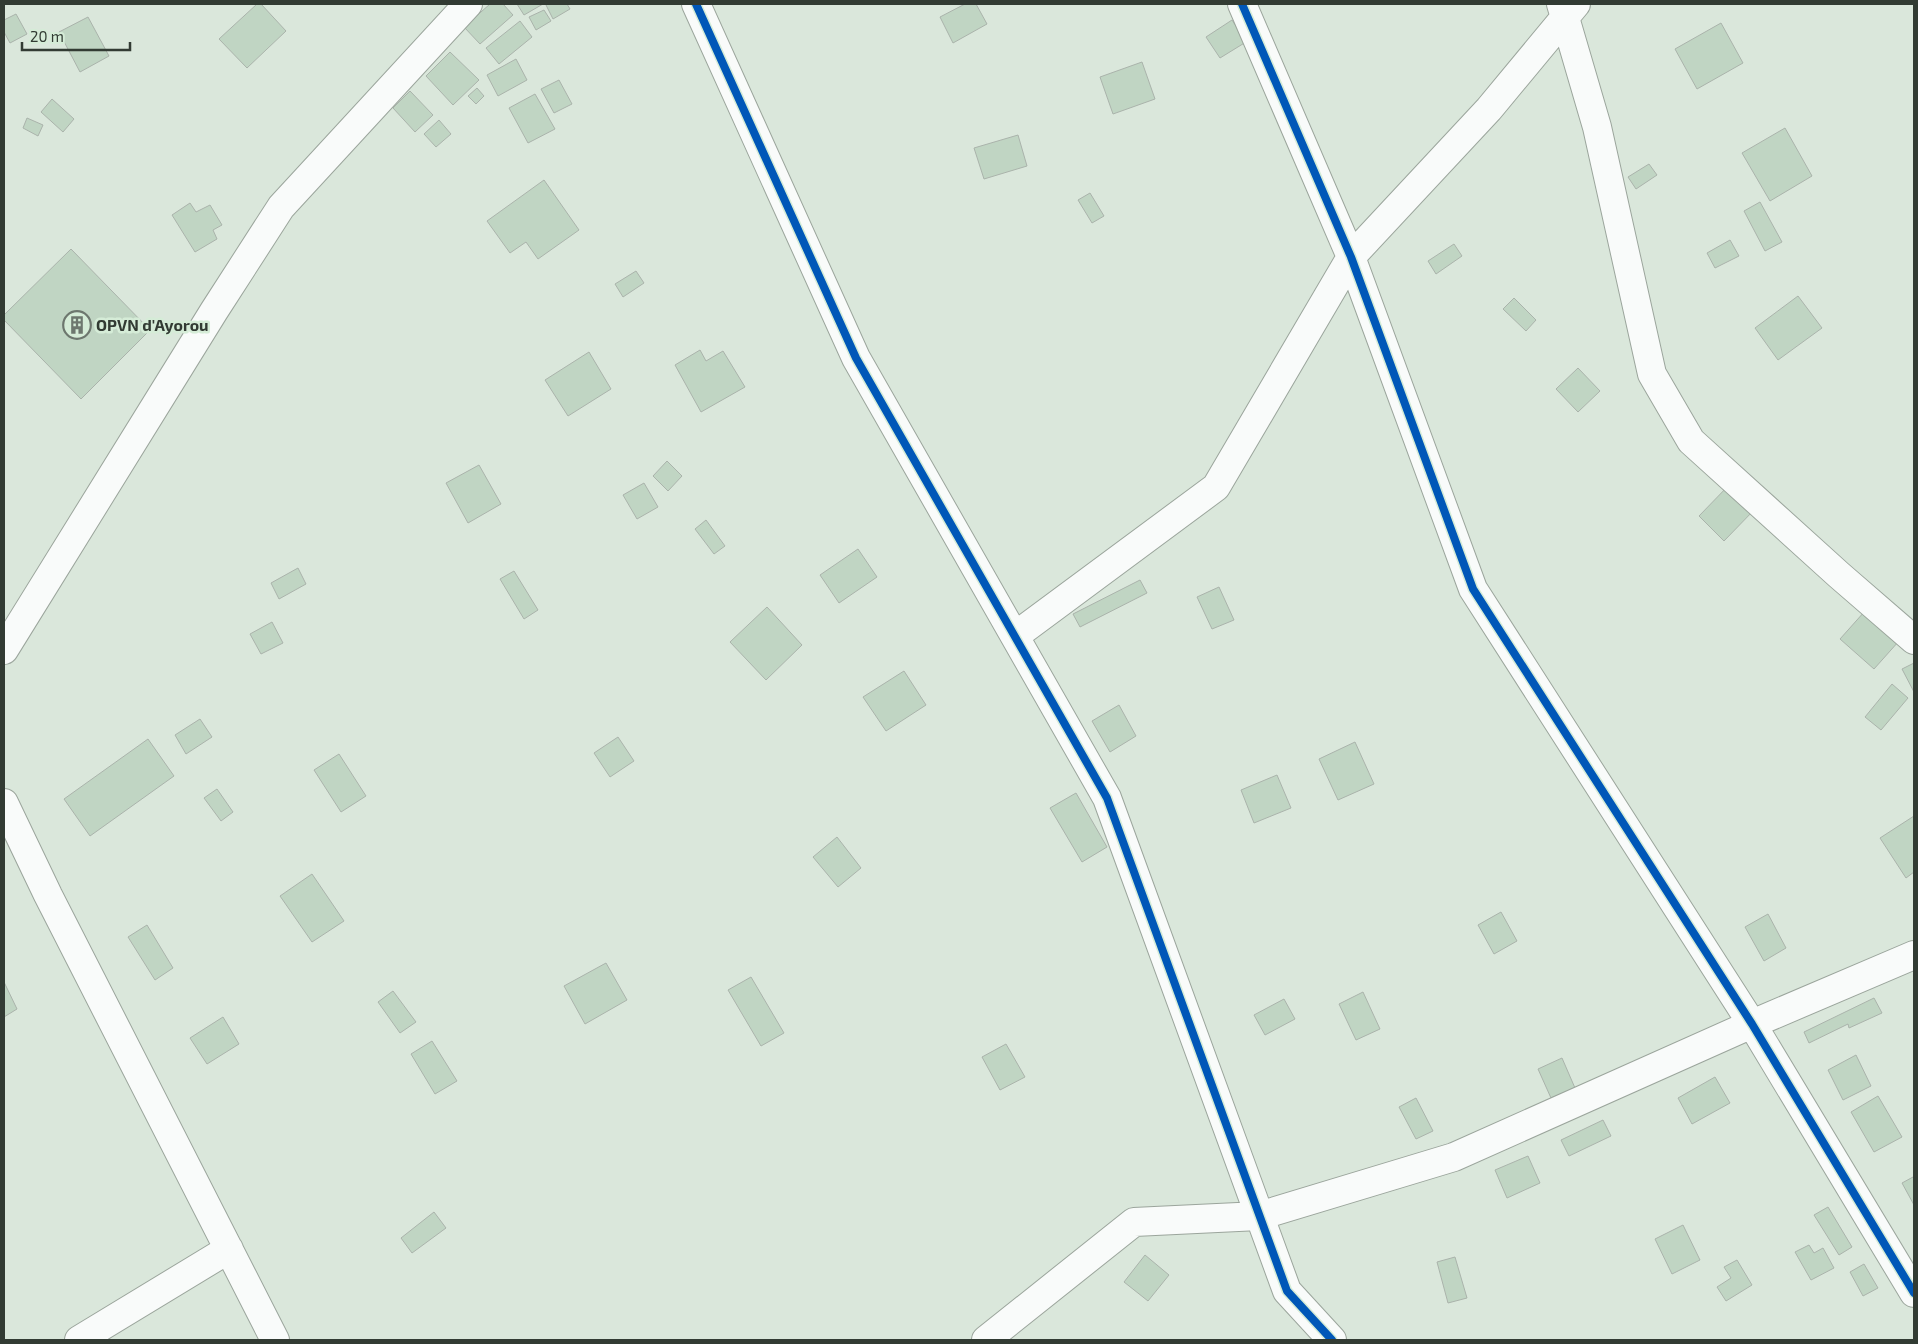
<svg xmlns="http://www.w3.org/2000/svg" width="1918" height="1344" font-family="'Exo 2',sans-serif">
<style>
.building{fill:#c0d5c3;stroke:#aab3ab}
.lines{fill:none;stroke-linecap:round;stroke-linejoin:round}
.minor-casing{stroke:#9ba59c;stroke-width:30}
.minor{stroke:#f9fbfa;stroke-width:28}
.cycleway-casing{stroke:#d5ecd7;stroke-width:11}
.cycleway{stroke:#0057b8;stroke-width:8}
.labels{text-anchor:middle;stroke-width:5;stroke-linejoin:round;paint-order:stroke}
.poi-label{font-size:16px;font-weight:bold;fill:#323b33;stroke:#d5ecd7;text-anchor:start}
</style>
<rect width="100%" height="100%" fill="#dae7db"/>
<!-- building -->
<path class="building" d="M 257,4 L 261,4 L 286,31 L 247,68 L 219,39 Z
M 490,4 L 503,4 L 513,15 L 480,44 L 464,27 Z
M 517,4 L 543,4 L 524,15 Z
M 548,4 L 567,4 L 570,9 L 553,19 L 546,5 Z
M 965,4 L 976,4 L 987,24 L 953,43 L 940,17 Z
M 544,10 L 551,21 L 536,30 L 529,17 Z
M 16,14 L 27,34 L 10,43 L 4,32 L 4,20 Z
M 88,17 L 109,56 L 80,72 L 59,32 Z
M 1232,20 L 1246,42 L 1220,58 L 1206,37 Z
M 520,21 L 532,37 L 499,64 L 486,48 Z
M 1721,23 L 1743,63 L 1697,89 L 1675,49 Z
M 450,52 L 479,80 L 453,105 L 426,76 Z
M 516,59 L 527,80 L 498,96 L 487,75 Z
M 1142,62 L 1155,99 L 1113,114 L 1100,77 Z
M 559,80 L 572,104 L 554,113 L 541,89 Z
M 477,88 L 484,96 L 476,104 L 468,96 Z
M 410,91 L 433,115 L 415,132 L 393,108 Z
M 535,94 L 555,129 L 528,143 L 509,108 Z
M 52,99 L 74,119 L 63,132 L 41,112 Z
M 27,118 L 43,125 L 38,136 L 23,128 Z
M 439,120 L 451,134 L 436,147 L 424,134 Z
M 1785,128 L 1812,176 L 1770,201 L 1742,153 Z
M 1018,135 L 1027,166 L 984,179 L 974,148 Z
M 1649,164 L 1657,175 L 1636,189 L 1628,177 Z
M 544,180 L 579,230 L 538,259 L 526,242 L 510,253 L 487,221 Z
M 1090,193 L 1104,216 L 1092,223 L 1078,200 Z
M 1760,202 L 1782,242 L 1765,251 L 1744,211 Z
M 190,203 L 196,212 L 210,205 L 222,225 L 213,230 L 217,239 L 195,252 L 172,215 Z
M 1730,240 L 1739,256 L 1715,268 L 1707,253 Z
M 1454,244 L 1462,256 L 1436,274 L 1428,261 Z
M 71,249 L 150,330 L 81,399 L 4,320 L 4,315 Z
M 636,271 L 644,283 L 623,297 L 615,284 Z
M 1798,296 L 1822,328 L 1778,360 L 1755,328 Z
M 1514,298 L 1536,320 L 1526,331 L 1503,309 Z
M 700,350 L 706,361 L 723,351 L 745,387 L 701,412 L 675,365 Z
M 589,352 L 611,389 L 568,416 L 545,380 Z
M 1578,368 L 1600,391 L 1578,412 L 1556,389 Z
M 667,461 L 682,476 L 668,491 L 653,476 Z
M 479,465 L 501,504 L 468,523 L 446,483 Z
M 644,483 L 658,507 L 637,519 L 623,495 Z
M 1730,484 L 1755,509 L 1724,541 L 1699,516 Z
M 706,520 L 725,546 L 714,554 L 695,529 Z
M 858,549 L 877,577 L 839,603 L 820,575 Z
M 298,568 L 306,584 L 279,599 L 271,583 Z
M 514,571 L 538,610 L 524,619 L 500,579 Z
M 1140,580 L 1147,593 L 1080,627 L 1073,614 Z
M 1219,587 L 1234,620 L 1212,629 L 1197,597 Z
M 767,607 L 802,645 L 766,680 L 730,642 Z
M 1865,611 L 1899,641 L 1874,669 L 1840,639 Z
M 272,622 L 283,643 L 261,654 L 250,634 Z
M 1914,663 L 1914,692 L 1902,669 Z
M 904,671 L 926,705 L 886,731 L 863,697 Z
M 1892,684 L 1908,698 L 1881,730 L 1865,717 Z
M 1119,705 L 1136,736 L 1110,752 L 1092,721 Z
M 200,719 L 212,737 L 186,754 L 175,735 Z
M 618,737 L 634,761 L 610,777 L 594,753 Z
M 148,739 L 174,776 L 90,836 L 64,799 Z
M 1355,742 L 1374,784 L 1338,800 L 1319,759 Z
M 339,754 L 366,796 L 341,812 L 314,770 Z
M 1277,775 L 1291,808 L 1254,823 L 1241,790 Z
M 217,789 L 233,812 L 221,821 L 204,798 Z
M 1076,793 L 1107,847 L 1082,862 L 1050,808 Z
M 1914,816 L 1914,872 L 1906,878 L 1880,838 Z
M 837,837 L 861,868 L 838,887 L 813,857 Z
M 312,874 L 344,921 L 312,942 L 280,896 Z
M 1501,912 L 1517,941 L 1494,954 L 1478,925 Z
M 1768,914 L 1786,948 L 1764,961 L 1745,927 Z
M 147,925 L 173,968 L 155,980 L 128,937 Z
M 606,963 L 627,1000 L 585,1024 L 564,986 Z
M 751,977 L 784,1033 L 761,1046 L 728,990 Z
M 4,982 L 17,1009 L 4,1017 Z
M 393,991 L 416,1022 L 400,1033 L 378,1002 Z
M 1363,992 L 1380,1029 L 1356,1040 L 1339,1004 Z
M 1874,998 L 1882,1013 L 1849,1028 L 1848,1024 L 1809,1043 L 1804,1032 Z
M 1284,999 L 1295,1019 L 1265,1035 L 1254,1015 Z
M 223,1017 L 239,1044 L 207,1064 L 190,1038 Z
M 432,1041 L 457,1081 L 435,1094 L 411,1054 Z
M 1006,1044 L 1025,1077 L 1000,1090 L 982,1057 Z
M 1856,1055 L 1871,1086 L 1843,1100 L 1828,1070 Z
M 1562,1058 L 1575,1088 L 1551,1098 L 1538,1069 Z
M 1715,1077 L 1730,1103 L 1692,1124 L 1678,1098 Z
M 1878,1096 L 1902,1137 L 1874,1152 L 1851,1112 Z
M 1416,1098 L 1433,1131 L 1416,1139 L 1399,1107 Z
M 1603,1120 L 1611,1136 L 1569,1156 L 1561,1140 Z
M 1528,1156 L 1540,1183 L 1507,1198 L 1495,1170 Z
M 1913,1177 L 1914,1179 L 1914,1205 L 1902,1183 Z
M 1828,1207 L 1852,1247 L 1839,1255 L 1814,1215 Z
M 434,1212 L 446,1228 L 412,1253 L 401,1238 Z
M 1683,1225 L 1700,1260 L 1672,1274 L 1655,1239 Z
M 1809,1245 L 1814,1253 L 1823,1248 L 1834,1268 L 1811,1280 L 1795,1252 Z
M 1145,1255 L 1169,1275 L 1148,1301 L 1124,1282 Z
M 1455,1257 L 1467,1298 L 1448,1303 L 1437,1262 Z
M 1737,1260 L 1752,1285 L 1726,1301 L 1717,1287 L 1731,1278 L 1724,1267 Z
M 1864,1264 L 1878,1288 L 1863,1296 L 1850,1272 Z"/>
<g class="lines">
<defs>
<path id="minor" d="M 696,4 L 856,358 L 1107,798 L 1287,1291 L 1332,1340
M 1242,4 L 1351,257 L 1473,589 L 1752,1024 L 1914,1293
M 1561,4 L 1597,127 L 1652,374 L 1691,441 L 1839,575 L 1914,640
M 1015,636 L 1216,487 L 1351,257 L 1489,109 L 1576,4
M 4,650 L 214,311 L 281,207 L 468,4
M 4,803 L 48,895 L 275,1340
M 79,1340 L 229,1249
M 986,1340 L 1134,1222 L 1259,1216 L 1454,1157 L 1752,1024 L 1914,955"/>
</defs>
<!-- minor casing -->
<use href="#minor" class="minor-casing"/>
<!-- minor -->
<use href="#minor" class="minor"/>
<defs>
<path id="cycleway" d="M 696,4 L 856,358 L 1107,798 L 1287,1291 L 1332,1340
M 1242,4 L 1351,257 L 1473,589 L 1752,1024 L 1914,1293"/>
</defs>
<!-- cycleway casing -->
<use href="#cycleway" class="cycleway-casing"/>
<!-- cycleway -->
<use href="#cycleway" class="cycleway"/>
</g>
<!-- icons -->
<defs>
<symbol id="building-ring" viewBox="-11 -11 22 22"><circle r="9.5" fill="#d5ecd7" stroke="#6d776e" stroke-width="1.5"/><path d="M-4-6H4V6H1V3H-1V6H-4ZM-2.5-4.3h1.7v1.8h-1.7ZM.8-4.3h1.7v1.8H.8ZM-2.5-1h1.7V.8h-1.7ZM.8-1h1.7V.8H.8Z" fill="#6d776e"/></symbol>
</defs>
<g fill-rule="evenodd">
<use href="#building-ring" x="61" y="309" width="32" height="32"/>
</g>
<g class="labels">
<!-- poi labels -->
<g class="poi-label">
<text x="96" y="331">OPVN d'Ayorou</text>
</g>
</g>
<!-- border -->
<rect width="1918" height="1344" fill="none" stroke="#323b33" stroke-width="10"/>
<!-- scale -->
<path d="M22 42v8h108v-8" fill="none" stroke="#323b33" stroke-width="2.5"/>
<text x="30" y="42" font-size="15" fill="#323b33" stroke="#d5ecd7" stroke-width="4" paint-order="stroke">20 m</text>
</svg>
